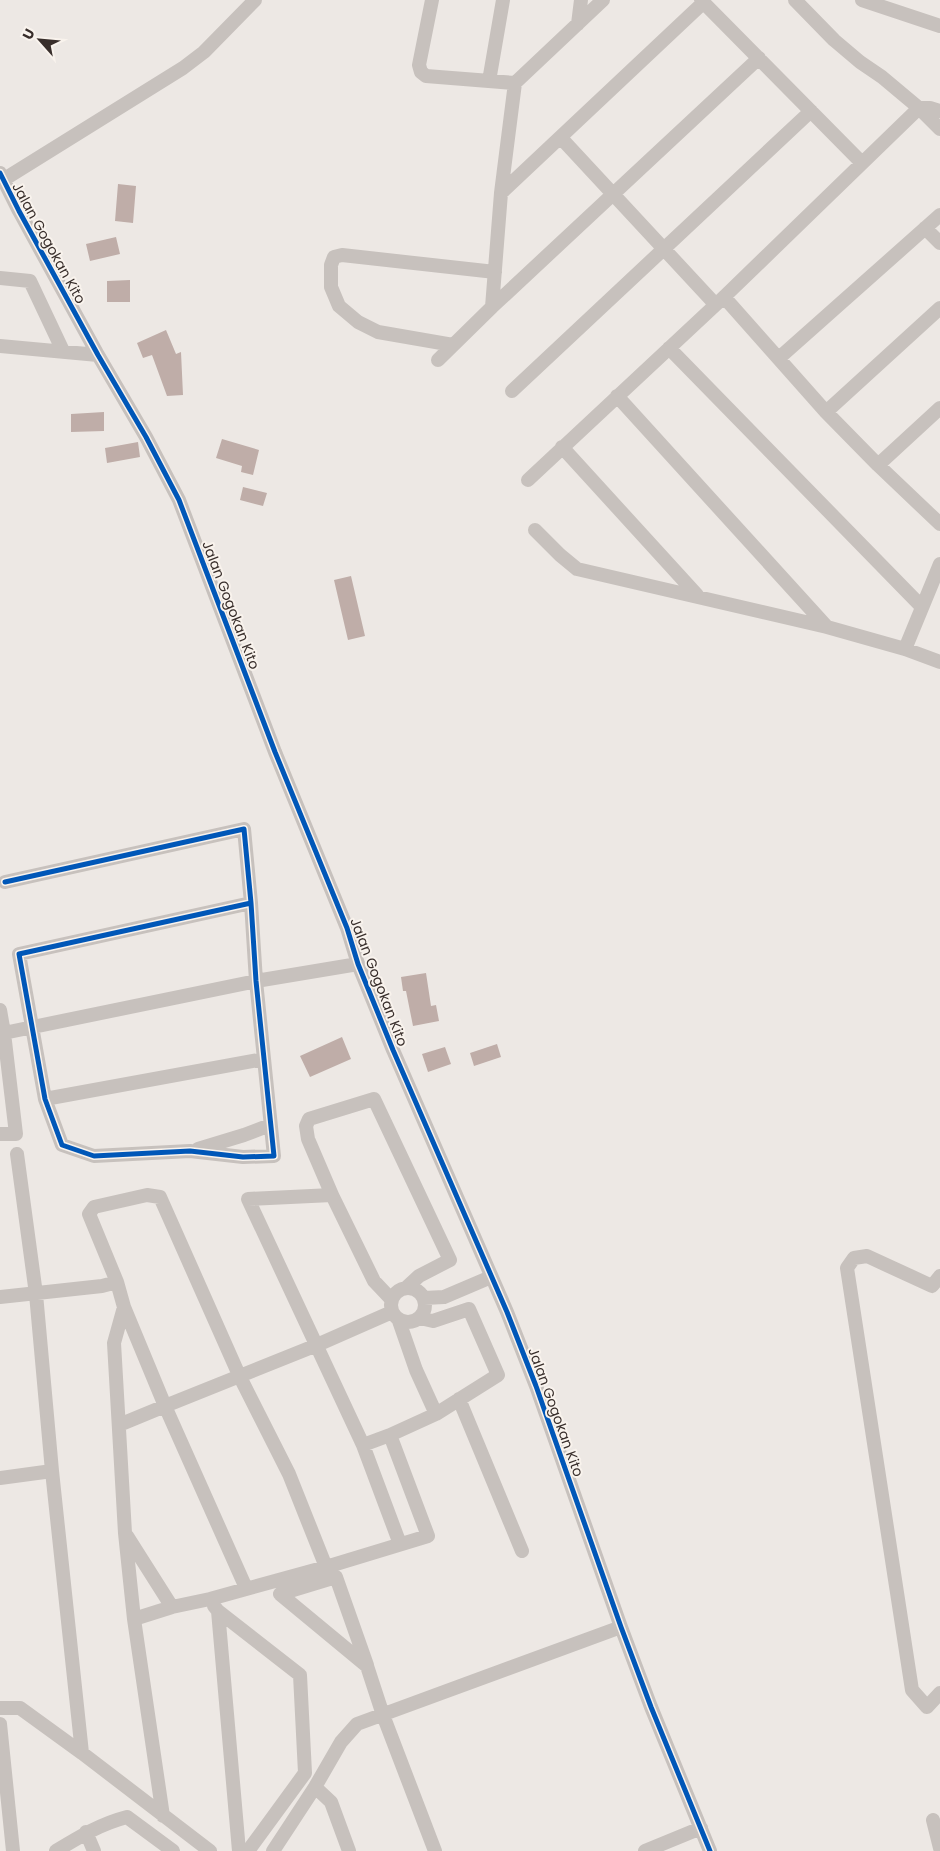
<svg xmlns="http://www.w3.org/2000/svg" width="940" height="1851" font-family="Poppins,sans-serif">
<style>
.building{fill:#bfada8}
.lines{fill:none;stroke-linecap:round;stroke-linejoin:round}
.minor{stroke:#c7c1bd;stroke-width:14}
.cycleway-casing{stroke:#f9f3ed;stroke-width:8}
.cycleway{stroke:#0057b8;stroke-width:5}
.labels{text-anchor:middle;stroke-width:4;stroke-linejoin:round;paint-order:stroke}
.street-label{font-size:14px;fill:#382e2b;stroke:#f9f3ed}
</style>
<rect width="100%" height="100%" fill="#ede8e4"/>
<!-- building -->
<path class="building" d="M 118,184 L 136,186 L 133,223 L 115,221 Z
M 116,237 L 120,254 L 90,261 L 86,244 Z
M 130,280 L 130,302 L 107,302 L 107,281 Z
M 166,330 L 176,354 L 181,352 L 183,395 L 167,396 L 152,355 L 143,358 L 137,343 Z
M 104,412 L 104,431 L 71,432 L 71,414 Z
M 222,439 L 259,450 L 253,475 L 241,472 L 242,466 L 216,458 Z
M 138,442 L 140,457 L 107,463 L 105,448 Z
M 243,487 L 267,493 L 263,506 L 240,500 Z
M 351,576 L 365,636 L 348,640 L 334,580 Z
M 426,973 L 431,1006 L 436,1005 L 439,1021 L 413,1026 L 406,991 L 403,991 L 401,977 Z
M 342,1037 L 351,1059 L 310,1077 L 300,1056 Z
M 497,1044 L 501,1057 L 474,1066 L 470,1053 Z
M 445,1047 L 451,1064 L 428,1072 L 422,1054 Z"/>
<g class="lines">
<!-- minor -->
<path class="minor" d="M 432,0 L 419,65 L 421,72 L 426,76 L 515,83 L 603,0
M 701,0 L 862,163
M 795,0 L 834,40 L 860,62 L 882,77 L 919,108 L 930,108 L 940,111
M 862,0 L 940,26
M 578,24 L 581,0
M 489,81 L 503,0
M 561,138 L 715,304
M 0,173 L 19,211 L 98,355 L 146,437 L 179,500 L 275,752 L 347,928 L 358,964 L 393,1050 L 507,1312 L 536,1386 L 621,1627 L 651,1707 L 710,1851
M 3,180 L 183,68 L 204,52 L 255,0
M 501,193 L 704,2
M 925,228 L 940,243
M 0,278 L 30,281 L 63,351
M 724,297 L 826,412 L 878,465 L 940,524
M 492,307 L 501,193 L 515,83
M 453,345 L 378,332 L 358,322 L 339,306 L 331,287 L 331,265 L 334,257 L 342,255 L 495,272
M 0,346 L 98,355
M 669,348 L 922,607
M 779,358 L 940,215
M 438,360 L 492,307 L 759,58
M 512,391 L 811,111
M 617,396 L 827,627
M 826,412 L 940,308
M 562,447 L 697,595
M 878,465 L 940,408
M 528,480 L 724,297 L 919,108 L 940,129
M 535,530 L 560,555 L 577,569 L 827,627 L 905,649 L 940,662
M 905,649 L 940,564
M 5,882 L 244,829 L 251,903 L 19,954 L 45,1099 L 62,1145 L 94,1156 L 190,1151 L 243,1157 L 274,1156 L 256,981 L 251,903
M 0,1010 L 4,1033 L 256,981 L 358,964
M 45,1099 L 264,1059
M 0,1134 L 16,1134 L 4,1033
M 198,1149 L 244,1135 L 270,1125
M 17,1154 L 36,1294 L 52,1471 L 82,1753
M 332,1195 L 248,1199 L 363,1445 L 390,1435 L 436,1414 L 498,1375 L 469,1309 L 433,1321 L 420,1318
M 940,1276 L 932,1286 L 867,1256 L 854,1258 L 847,1268 L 912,1690 L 927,1707 L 940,1693
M 117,1282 L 89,1214 L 94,1207 L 147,1195 L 160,1197 L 239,1375 L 289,1474 L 326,1567
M391 1305a17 17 0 1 1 34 0a17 17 0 1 1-34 0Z
M 0,1297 L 102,1286 L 117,1282 L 124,1307 L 165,1406 L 317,1345 L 392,1312
M 424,1298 L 444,1297 L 491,1277
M 391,1299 L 374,1281 L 332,1195 L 308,1139 L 306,1126 L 309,1119 L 374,1099 L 450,1260 L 419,1276 L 406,1288
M 124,1307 L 114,1343 L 125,1533 L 134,1619 L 163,1816
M 399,1321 L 416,1370 L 436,1414
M 459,1399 L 522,1551
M 119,1425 L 165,1406 L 246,1588
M 363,1445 L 400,1544
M 0,1478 L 52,1471
M 127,1536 L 172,1607
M 280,1594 L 367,1666 L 383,1715 L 435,1851
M 280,1594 L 336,1577 L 367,1665
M 214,1606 L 218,1611 L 239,1851
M 218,1611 L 300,1675 L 305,1773 L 248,1851
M 134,1619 L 172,1607 L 210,1599 L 326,1567 L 428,1536 L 390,1435
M 0,1708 L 20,1708 L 82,1753 L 210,1851
M 0,1724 L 13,1851
M 315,1787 L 331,1802 L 349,1851
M 933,1820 L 940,1848
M 86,1832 L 94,1851
M 56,1851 C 79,1837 100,1824 127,1817 L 173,1851
M 273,1851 L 315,1787 L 341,1742 L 357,1724 L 621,1627
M 645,1851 L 701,1828"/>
<defs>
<path id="cycleway" d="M 0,173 L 19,211 L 98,355 L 146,437 L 179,500 L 275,752 L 347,928 L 358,964 L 393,1050 L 507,1312 L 536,1386 L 621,1627 L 651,1707 L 710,1851
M 5,882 L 244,829 L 251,903 L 19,954 L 45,1099 L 62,1145 L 94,1156 L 190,1151 L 243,1157 L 274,1156 L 256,981 L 251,903"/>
</defs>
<!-- cycleway casing -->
<use href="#cycleway" class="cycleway-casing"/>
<!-- cycleway -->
<use href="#cycleway" class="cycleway"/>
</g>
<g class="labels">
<!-- street labels -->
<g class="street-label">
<text transform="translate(49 243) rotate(61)" y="5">Jalan Gogokan Kito</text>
<text transform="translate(231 605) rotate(69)" y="5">Jalan Gogokan Kito</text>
<text transform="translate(379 982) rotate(69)" y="5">Jalan Gogokan Kito</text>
<text transform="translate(556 1412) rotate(70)" y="5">Jalan Gogokan Kito</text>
</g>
</g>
<!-- north arrow -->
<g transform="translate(40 40) rotate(297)" stroke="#f9f3ed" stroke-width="4" paint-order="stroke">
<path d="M0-4L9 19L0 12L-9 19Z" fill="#382e2b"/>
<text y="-8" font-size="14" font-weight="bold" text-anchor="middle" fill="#382e2b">U</text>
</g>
</svg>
